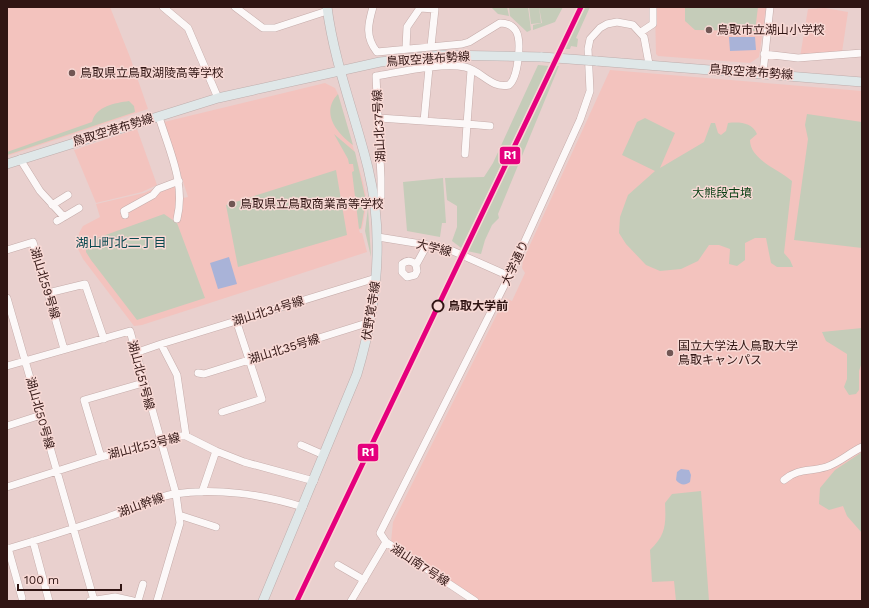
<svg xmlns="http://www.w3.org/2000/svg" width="869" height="608" font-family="'Work Sans','Noto Sans JP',sans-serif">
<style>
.built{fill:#f3c3be}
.green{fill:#c5ccb9}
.water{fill:#a9b3d8}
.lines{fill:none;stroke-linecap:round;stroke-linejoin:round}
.minor-casing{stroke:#c5acaa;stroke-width:8}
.major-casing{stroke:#beaead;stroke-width:10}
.minor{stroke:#fcf8f8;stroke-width:7}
.major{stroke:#dfe7e8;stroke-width:9}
.major-bridge-casing{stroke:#beaead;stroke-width:10;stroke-linecap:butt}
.major-bridge{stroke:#dfe7e8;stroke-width:9}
.rail-1-casing{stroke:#f8d9d5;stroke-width:8}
.rail-1{stroke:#e5007d;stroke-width:5}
.poi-dot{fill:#715654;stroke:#f8d9d5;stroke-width:1.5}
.stop-dot{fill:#f8d9d5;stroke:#301513;stroke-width:2}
.labels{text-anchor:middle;stroke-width:3;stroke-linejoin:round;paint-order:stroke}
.poi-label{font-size:12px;fill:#301513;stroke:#f8d9d5;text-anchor:start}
.street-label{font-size:12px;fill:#301513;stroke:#f8d9d5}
.park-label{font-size:12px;fill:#073e12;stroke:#f8d9d5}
.stop-label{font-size:12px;font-weight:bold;fill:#301513;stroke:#f8d9d5;text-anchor:start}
.neighbourhood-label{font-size:13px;fill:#094950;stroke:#f8d9d5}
.line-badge{stroke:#f8d9d5;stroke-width:1.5}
.badge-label{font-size:11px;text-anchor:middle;font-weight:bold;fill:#fff}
</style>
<rect width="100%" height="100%" fill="#e9d0ce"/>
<!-- built -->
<path class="built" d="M 7,7 L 110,7 L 130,57 L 148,109 L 7,156 Z
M 655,7 L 766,7 L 759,57 L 750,63 L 658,56 L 656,54 Z
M 825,8 L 848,12 L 842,52 L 800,57 L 808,9 Z
M 610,70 L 862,91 L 862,601 L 479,601 L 391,542 L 393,522 L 505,298 L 512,301 L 525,273 L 522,268 L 523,260 Z
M 325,83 L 335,88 L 338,94 L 363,182 L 367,201 L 362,229 L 359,230 L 360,233 L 362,233 L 367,252 L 142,325 L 134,326 L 83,259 L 78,249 L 79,233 L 83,226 L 100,217 L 96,204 L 144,193 L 175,179 L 183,198 L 188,197 L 164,122 Z
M 137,129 L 157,185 L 142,192 L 96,203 L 74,150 Z"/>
<!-- green -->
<path class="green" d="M 491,7 L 507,7 L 509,16 L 498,14 Z
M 509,7 L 528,7 L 531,30 L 527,32 L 510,16 Z
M 529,7 L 539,7 L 541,23 L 531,24 Z
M 539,7 L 563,7 L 555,22 L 533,30 L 533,25 L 542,23 Z
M 584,7 L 590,7 L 576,38 L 578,39 L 577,47 L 571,46 L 570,49 L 563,49 Z
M 685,7 L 758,7 L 755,31 L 695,30 L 685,21 Z
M 538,65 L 549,66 L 461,248 L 460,247 L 452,241 L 457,227 L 457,206 L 447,200 L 445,178 L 484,177 L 493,163 Z
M 555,66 L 559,66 L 498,214 L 499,218 L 492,225 L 485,240 L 481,254 L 467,251 Z
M 338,94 L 353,145 C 337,133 320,113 338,94 Z
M 129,101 L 134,106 L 135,112 L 7,155 L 7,152 L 92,122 C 96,106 115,103 129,101 Z
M 807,114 L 862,122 L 862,248 L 794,240 L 808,139 L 805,125 Z
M 645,118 L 675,133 L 660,168 L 704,142 L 711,123 L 715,123 L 718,133 L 721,135 L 726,131 L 728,123 C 739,122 752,122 757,134 L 750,140 C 750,160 780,170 792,181 L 784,253 L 790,260 L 793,267 L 777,267 L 771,263 L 766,238 L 755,238 L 745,243 L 745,260 L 737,266 L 729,264 L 730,249 L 719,245 L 709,245 L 698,261 L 681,269 L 660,271 L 646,265 L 626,244 L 619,233 L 620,217 L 628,195 L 655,171 L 622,155 L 637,122 Z
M 334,134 L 355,152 L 366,201 L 361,228 L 359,229 L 352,172 L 354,171 L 353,164 L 349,164 L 348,159 Z
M 336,170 L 347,235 L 238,267 L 226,205 Z
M 443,178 L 446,223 L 442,223 L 440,237 L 407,231 L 403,182 Z
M 368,208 L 371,257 L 365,231 Z
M 164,214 L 177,223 L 205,298 L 137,320 L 91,260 L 86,252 L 86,242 Z
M 862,328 L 862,362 L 859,371 L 859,390 L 856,394 L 849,395 L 844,387 L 847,379 L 847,354 L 826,341 L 822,332 Z
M 862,452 L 862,533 L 847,516 L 843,506 L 829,510 L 819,504 L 820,488 L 835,470 Z
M 701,491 L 709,601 L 676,601 L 674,581 L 652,582 L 650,550 C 666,535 666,524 665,503 L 672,494 Z"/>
<!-- water -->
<path class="water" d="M 729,37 L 755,37 L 756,50 L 730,51 Z
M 229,257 L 237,284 L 218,289 L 210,263 Z
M 681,469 L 689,470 L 691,475 L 690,482 C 685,486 680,485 676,480 L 677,472 Z"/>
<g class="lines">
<defs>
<path id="minor" d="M 163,7 L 188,28 L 218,98
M 235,7 L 263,28 L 275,28 L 327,11
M 373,7 C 368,24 365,37 377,52 L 462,44 L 469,42 L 500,23 C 507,23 513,26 516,31 C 522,41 518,78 509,85 C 491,89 482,71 465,67 C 443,62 400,72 376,76 L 381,178 L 381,197 L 374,205
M 641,32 L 653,24 L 653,7
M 406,48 L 407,27 L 420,8 L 435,9 L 431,46
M 764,54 L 798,58 L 862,53
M 763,73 L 770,7
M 159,117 C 169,150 186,184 177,219
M 379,118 L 467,124 L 471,70
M 424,121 L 429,68
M 465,154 L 467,124 L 490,126
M 20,159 L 40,191 L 64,217
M 52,205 L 68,195
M 125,215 L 124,211 L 153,195 L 158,189 L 179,181
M 57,221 L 79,208
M 378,237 L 446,248 L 509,276
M 7,250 L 33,242 L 64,349
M 416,265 C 412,260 407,260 402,264 L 402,272 L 407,277 L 415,275 L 417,271 L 416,265 L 427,245
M 48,293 L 85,284 L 104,339
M 7,298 L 94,600
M 161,344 L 376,278
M 7,366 L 130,331 L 176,494 L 180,523 L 157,601
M 198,373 L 204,374 L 370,322
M 222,412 L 262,399 L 236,320
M 7,426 L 41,415
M 186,436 L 216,451 L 202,492
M 301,445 L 324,455
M 216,451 L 244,462 L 314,481
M 101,457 L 84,400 L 143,383
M 784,480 C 798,468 809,472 826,467 C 839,463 849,453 862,447
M 7,487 L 101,457 L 179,436 L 186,436 L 177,375 L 161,344 L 135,353
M 179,515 L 216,527
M 33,541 L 49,601
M 386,542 L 475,601
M 8,548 L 22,598
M 7,549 C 41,539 75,528 108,517 C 131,509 151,498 174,494 C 216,487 264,495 303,507
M 338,565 L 364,580
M 90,601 L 115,597 L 133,601
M 138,601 L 143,584
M 351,601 L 386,542 L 380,533 L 509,276 L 580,120 L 590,91 L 588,49 L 590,39 L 600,28 L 607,24 L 617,22 L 633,25 L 644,37 L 649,64"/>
<path id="major" d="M 596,61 L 862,82
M 7,164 L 218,98 L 380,62 L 441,55 L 542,57
M 263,601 L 357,374 C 377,307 385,237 368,168 C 355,115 334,62 327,7"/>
</defs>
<!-- minor casing -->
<use href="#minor" class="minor-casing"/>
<!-- major casing -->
<use href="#major" class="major-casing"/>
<!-- minor -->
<use href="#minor" class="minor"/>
<!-- major -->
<use href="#major" class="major"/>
<defs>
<path id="major-bridge" d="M 542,57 L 596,61"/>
</defs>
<!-- major-bridge casing -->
<use href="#major-bridge" class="major-bridge-casing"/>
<!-- major-bridge -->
<use href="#major-bridge" class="major-bridge"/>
<defs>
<path id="rail-1" d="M 297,601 L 581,7"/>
</defs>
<!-- rail-1 casing -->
<use href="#rail-1" class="rail-1-casing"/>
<!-- rail-1 -->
<use href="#rail-1" class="rail-1"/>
</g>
<!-- markers -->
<g class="poi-dot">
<circle cx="709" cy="30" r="4"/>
<circle cx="72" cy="73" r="4"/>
<circle cx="232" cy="204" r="4"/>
<circle cx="670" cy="353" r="4"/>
</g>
<circle class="stop-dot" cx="438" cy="306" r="5.5"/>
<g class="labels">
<!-- poi labels -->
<g class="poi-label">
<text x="717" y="34">鳥取市立湖山小学校</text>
<text x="80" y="77">鳥取県立鳥取湖陵高等学校</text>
<text x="240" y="208">鳥取県立鳥取商業高等学校</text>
<text x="678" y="350">国立大学法人鳥取大学<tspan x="678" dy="14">鳥取キャンパス</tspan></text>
</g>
<!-- street labels -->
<g class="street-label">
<text transform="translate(428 59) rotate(-4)" y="4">鳥取空港布勢線</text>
<text transform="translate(751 72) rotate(4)" y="4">鳥取空港布勢線</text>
<text transform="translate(379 126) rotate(-93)" y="4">湖山北37号線</text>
<text transform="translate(113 130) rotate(-17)" y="4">鳥取空港布勢線</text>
<text transform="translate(434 248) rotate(14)" y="4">大学線</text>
<text transform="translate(515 263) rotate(-65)" y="4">大学通り</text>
<text transform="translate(45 283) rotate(73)" y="4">湖山北59号線</text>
<text transform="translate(268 311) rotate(-17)" y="4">湖山北34号線</text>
<text transform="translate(371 311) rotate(-81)" y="4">伏野覚寺線</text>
<text transform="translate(284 349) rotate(-17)" y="4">湖山北35号線</text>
<text transform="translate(141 375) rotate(75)" y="4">湖山北51号線</text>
<text transform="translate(40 413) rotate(74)" y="4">湖山北50号線</text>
<text transform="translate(144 446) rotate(-14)" y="4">湖山北53号線</text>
<text transform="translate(141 505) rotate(-20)" y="4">湖山幹線</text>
<text transform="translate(420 565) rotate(33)" y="4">湖山南7号線</text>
</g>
<!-- park labels -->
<g class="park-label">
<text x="722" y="197">大熊段古墳</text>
</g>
<!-- stop labels -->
<g class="stop-label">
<text x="448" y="310">鳥取大学前</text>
</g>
<!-- neighbourhood labels -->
<g class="neighbourhood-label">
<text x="121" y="247">湖山町北二丁目</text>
</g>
</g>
<g class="line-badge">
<rect x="499" y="146" width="22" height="19" rx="4" fill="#e5007d"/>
<rect x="357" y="443" width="22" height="19" rx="4" fill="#e5007d"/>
</g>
<g class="badge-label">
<text x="510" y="159">R1</text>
<text x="368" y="456">R1</text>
</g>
<!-- border -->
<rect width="869" height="608" fill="none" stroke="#301513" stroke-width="16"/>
<!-- scale -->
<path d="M18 584v6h103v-6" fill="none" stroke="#301513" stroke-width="2"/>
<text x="24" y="584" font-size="12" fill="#301513" stroke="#f8d9d5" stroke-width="3" paint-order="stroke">100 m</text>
</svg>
